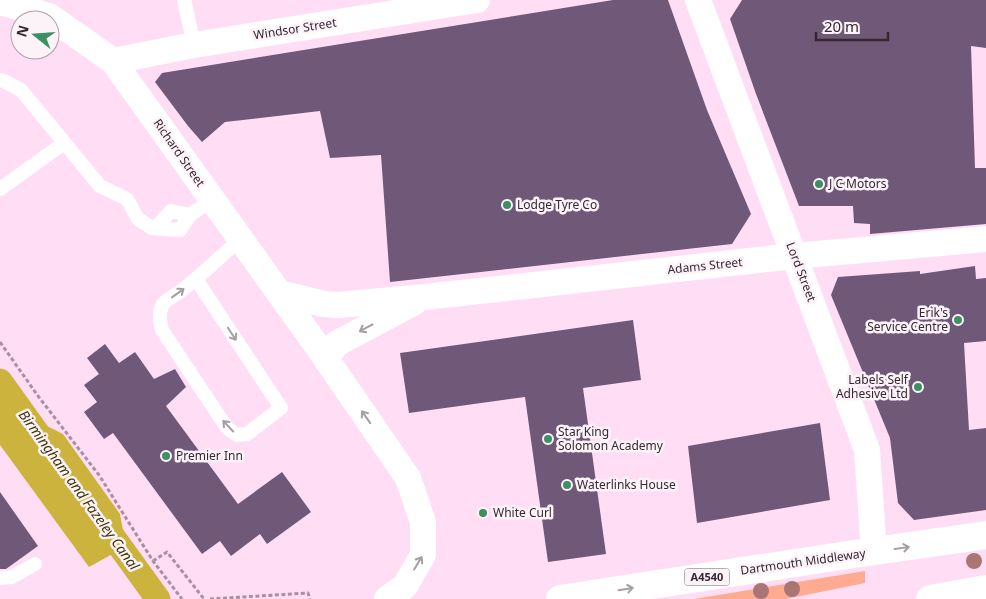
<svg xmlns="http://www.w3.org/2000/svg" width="986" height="599" font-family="'Noto Sans',sans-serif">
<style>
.green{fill:#ffab92}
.water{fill:#ccb33d}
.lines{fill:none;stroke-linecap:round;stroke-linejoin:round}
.canal{stroke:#ccb33d;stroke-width:25}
.building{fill:#705879}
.path{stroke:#a98fa1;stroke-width:3;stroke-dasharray:4 2.5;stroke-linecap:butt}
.service{stroke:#fff;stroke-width:14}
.minor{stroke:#fff;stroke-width:26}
.trunk{stroke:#fff;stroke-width:28}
.tree{fill:#a97675}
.oneway{stroke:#a59ea3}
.poi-dot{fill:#3c9062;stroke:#fcf3f9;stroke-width:2}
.labels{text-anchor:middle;stroke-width:5;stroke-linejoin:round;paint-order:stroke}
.shield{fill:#fcf3f9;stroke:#71646e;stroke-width:1}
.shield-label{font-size:11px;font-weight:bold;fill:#362732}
.street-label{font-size:12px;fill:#362732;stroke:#fcf3f9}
.poi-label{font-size:12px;fill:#362732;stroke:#fcf3f9;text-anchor:start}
.water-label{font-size:14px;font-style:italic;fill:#403502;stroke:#fcf3f9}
</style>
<rect width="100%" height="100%" fill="#ffdef5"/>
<!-- green -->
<path class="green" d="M 865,571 L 865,583 L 786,599 L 694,599 Z"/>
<!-- water -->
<path class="water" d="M 0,400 L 24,434 L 30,435 L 23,414 L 63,434 L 120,514 L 125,541 L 132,561 L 116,552 L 89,567 L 0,445 Z"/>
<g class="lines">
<!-- canal -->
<path class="canal" d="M 0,381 L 43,441
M 111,534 L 158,599"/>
</g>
<!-- building -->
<path class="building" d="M 613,0 L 668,0 L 707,110 L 751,214 L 732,244 L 390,282 L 381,155 L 330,158 L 320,111 L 225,122 L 202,142 L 188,126 L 155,82 L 162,73 Z
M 742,0 L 986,0 L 986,48 L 971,46 L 975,168 L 986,168 L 986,224 L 870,234 L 870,224 L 854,223 L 853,206 L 799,206 L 756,94 L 730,19 Z
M 975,266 L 976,279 L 986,278 L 986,341 L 964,343 L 969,430 L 986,428 L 986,510 L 914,520 L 898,503 L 890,438 L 831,295 L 838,277 L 920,271 L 920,274 Z
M 633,320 L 641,380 L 583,388 L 606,554 L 548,562 L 525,397 L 409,413 L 400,353 Z
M 105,344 L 119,363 L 135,352 L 154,379 L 175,369 L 186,387 L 166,406 L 238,504 L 282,472 L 311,512 L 267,544 L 260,534 L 231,556 L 220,541 L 202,554 L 113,433 L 104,439 L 84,412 L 97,402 L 84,385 L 99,374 L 87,358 Z
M 820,423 L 830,500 L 697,523 L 688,446 Z
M 0,492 L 38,546 L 6,569 L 0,569 Z"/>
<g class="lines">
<!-- path -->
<path class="path" d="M 0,342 L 38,396 L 99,475 L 153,561 L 182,599
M 153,561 L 167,552 L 204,599
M 210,599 L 308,593 L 310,599"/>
<!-- service -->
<path class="service" d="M 184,0 L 194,45
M 0,80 L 4,81 L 21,90 L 100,186 L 127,199 L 138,219 L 152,228 L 180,230 L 190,215 L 212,200
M 0,189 L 64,143
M 155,228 L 171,211 L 190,215
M 196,279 L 281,408 L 247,434 L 237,435 L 227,428 L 162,330 C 160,322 158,313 163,304 C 167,299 180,292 185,288 C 204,272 222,256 240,239
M 0,578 L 12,577 L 35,564"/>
<!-- minor -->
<path class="minor" d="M 698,0 L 867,450 L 874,552
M 0,2 L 49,16 L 113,61 L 320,350 L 408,478 L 423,522 L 423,555 L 405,586 L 387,599
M 113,61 L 194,45 L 477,0
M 279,293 L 324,304 L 338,305 L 425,297 L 795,256 L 986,239
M 326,359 L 336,344 L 415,302"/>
<!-- trunk -->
<path class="trunk" d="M 560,599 L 854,554 L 986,535
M 930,599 L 986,589"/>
</g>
<!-- trees -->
<g class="tree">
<circle cx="974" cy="561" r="8"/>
<circle cx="792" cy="589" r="8"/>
<circle cx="761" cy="591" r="8"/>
</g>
<!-- one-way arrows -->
<defs><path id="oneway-shaft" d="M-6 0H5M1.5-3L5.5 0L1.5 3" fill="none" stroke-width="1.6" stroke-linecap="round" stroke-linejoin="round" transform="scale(1.25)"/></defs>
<g class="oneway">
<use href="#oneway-shaft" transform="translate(178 293) rotate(-36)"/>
<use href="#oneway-shaft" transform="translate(366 328) rotate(152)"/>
<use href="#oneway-shaft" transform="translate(232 334) rotate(57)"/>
<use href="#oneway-shaft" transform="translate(366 417) rotate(-125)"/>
<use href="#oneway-shaft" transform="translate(228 426) rotate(-133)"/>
<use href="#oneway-shaft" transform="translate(902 548) rotate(-8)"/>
<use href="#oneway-shaft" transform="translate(418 563) rotate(-59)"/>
<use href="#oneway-shaft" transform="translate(626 589) rotate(-9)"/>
</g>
<!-- markers -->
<g class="poi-dot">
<circle cx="819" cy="184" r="5"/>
<circle cx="507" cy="205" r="5"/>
<circle cx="958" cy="320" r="5"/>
<circle cx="918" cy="387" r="5"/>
<circle cx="548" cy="439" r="5"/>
<circle cx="166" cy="456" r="5"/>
<circle cx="567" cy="485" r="5"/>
<circle cx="483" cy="513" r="5"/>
</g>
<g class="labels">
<!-- shield labels -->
<rect class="shield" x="684.5" y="568.5" width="45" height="17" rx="4"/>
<g class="shield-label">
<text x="707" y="581">A4540</text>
</g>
<!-- street labels -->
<g class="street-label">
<text transform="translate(295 29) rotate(-9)" y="4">Windsor Street</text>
<text transform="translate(179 153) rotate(55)" y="4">Richard Street</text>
<text transform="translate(705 266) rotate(-6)" y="4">Adams Street</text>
<text transform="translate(801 272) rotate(69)" y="4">Lord Street</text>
<text transform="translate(803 562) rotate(-8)" y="4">Dartmouth Middleway</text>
</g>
<!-- poi labels -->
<g class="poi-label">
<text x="829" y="188">J C Motors</text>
<text x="517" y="209">Lodge Tyre Co</text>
<text x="948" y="317" text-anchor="end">Erik's<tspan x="948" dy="14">Service Centre</tspan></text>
<text x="908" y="384" text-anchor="end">Labels Self<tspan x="908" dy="14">Adhesive Ltd</tspan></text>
<text x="558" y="436">Star King<tspan x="558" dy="14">Solomon Academy</tspan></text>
<text x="176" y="460">Premier Inn</text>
<text x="577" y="489">Waterlinks House</text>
<text x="493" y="517">White Curl</text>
</g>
<!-- water labels -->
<g class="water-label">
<text transform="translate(79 490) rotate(54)" y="5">Birmingham and Fazeley Canal</text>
</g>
</g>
<!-- north arrow -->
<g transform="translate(35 35) rotate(287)"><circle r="24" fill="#fcf3f9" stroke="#ada1a9"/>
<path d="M0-4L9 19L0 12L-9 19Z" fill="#3c9062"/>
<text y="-8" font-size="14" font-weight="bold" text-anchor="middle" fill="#362732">N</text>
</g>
<!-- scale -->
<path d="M816 32v8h72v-8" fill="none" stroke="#362732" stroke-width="2.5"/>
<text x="824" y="32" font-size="15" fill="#362732" stroke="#fcf3f9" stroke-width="4" paint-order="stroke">20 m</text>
</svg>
